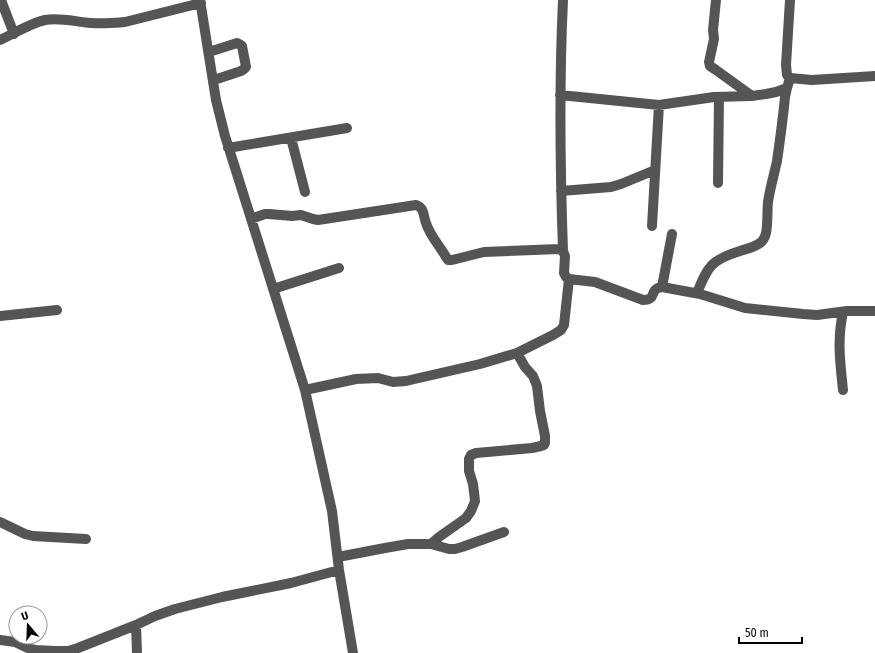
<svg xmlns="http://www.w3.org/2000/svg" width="875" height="653" font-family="'Fira Sans Condensed',sans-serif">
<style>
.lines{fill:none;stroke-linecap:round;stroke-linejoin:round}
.minor{stroke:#555;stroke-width:10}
</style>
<rect width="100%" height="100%" fill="#fff"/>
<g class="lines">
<!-- minor -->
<path class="minor" d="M 1,0 L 14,34
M 200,0 L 216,100 L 225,136 L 305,390 L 332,511 L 339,570 L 353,653
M 716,0 L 713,30 L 714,39 L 709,62 L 710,66 L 716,70 L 752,96
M 790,0 L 786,65 L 787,75 L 790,78 L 812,80 L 875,76
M 0,40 C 13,34 31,23 45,20 C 60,17 76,22 91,23 C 103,24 113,23 125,22 L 201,3
M 209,52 L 237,43 L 239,44 L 242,46 L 246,67 L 244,69 L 241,71 L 214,80
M 560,95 L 659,105 L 714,97 L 752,96 L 766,94 L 776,92 L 787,88
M 291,138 L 305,192
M 228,148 L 347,128
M 718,183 L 719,97
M 561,191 L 611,187 L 621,184 L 655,170
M 251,219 L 265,214 L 269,214 L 292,216 L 301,215 L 313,219 L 318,220 L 416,205 C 425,208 423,216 426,223 C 430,236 440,246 446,257 L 448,260 L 452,260 L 484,252 L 559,249 L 563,251 L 565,256 L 564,273 L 566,277 L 569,279 L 595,282 L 643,300 C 658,300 648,289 662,287 L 700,294 L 745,308 L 803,314 L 817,315 L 847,311 L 875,311
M 652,226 L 659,105
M 563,251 C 560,167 559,84 563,0
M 662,287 L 672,234
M 273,289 L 339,268
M 697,293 C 708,266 711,260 740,251 C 746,249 755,247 760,243 C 763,241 765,237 766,233 C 768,223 767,213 768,202 C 770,188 774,175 777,161 C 780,140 783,118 785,97 L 787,88 L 790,78
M 843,312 C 837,340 840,361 843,390
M 0,316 L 57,310
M 305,390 L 356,379 L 378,378 L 393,382 L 406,381 L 480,364 L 517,353 L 553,335 L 561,330 L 564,325 L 569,279
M 0,522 L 25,534 L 33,536 L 86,539
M 431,544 L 439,537 L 466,518 L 471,511 L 475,501 L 473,484 L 469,471 L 469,459 L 471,455 L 476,453 L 532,448 L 541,446 L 544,445 L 545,443 L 545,436 L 540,411 L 537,386 L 533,376 L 525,367 L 517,353
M 338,557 L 385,548 L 408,544 L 431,544 L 449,549 L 455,549 L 462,547 L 504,532
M 136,625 L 137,653
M 0,640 L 15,642 L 30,649 L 36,650 L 55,651 L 68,651 L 78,648 L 136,625 L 155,616 L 175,609 L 222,597 L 291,583 L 339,570"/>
</g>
<!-- north arrow -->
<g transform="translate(28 625) rotate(341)"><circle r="19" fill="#ffffff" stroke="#999999"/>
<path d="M0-3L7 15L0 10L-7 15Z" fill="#000000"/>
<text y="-6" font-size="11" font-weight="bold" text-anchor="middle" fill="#000000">U</text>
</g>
<!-- scale -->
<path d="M739 637v6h63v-6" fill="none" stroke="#000000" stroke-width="2"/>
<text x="745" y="637" font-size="12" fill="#000000" stroke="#ffffff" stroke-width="3" paint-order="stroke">50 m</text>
</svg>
